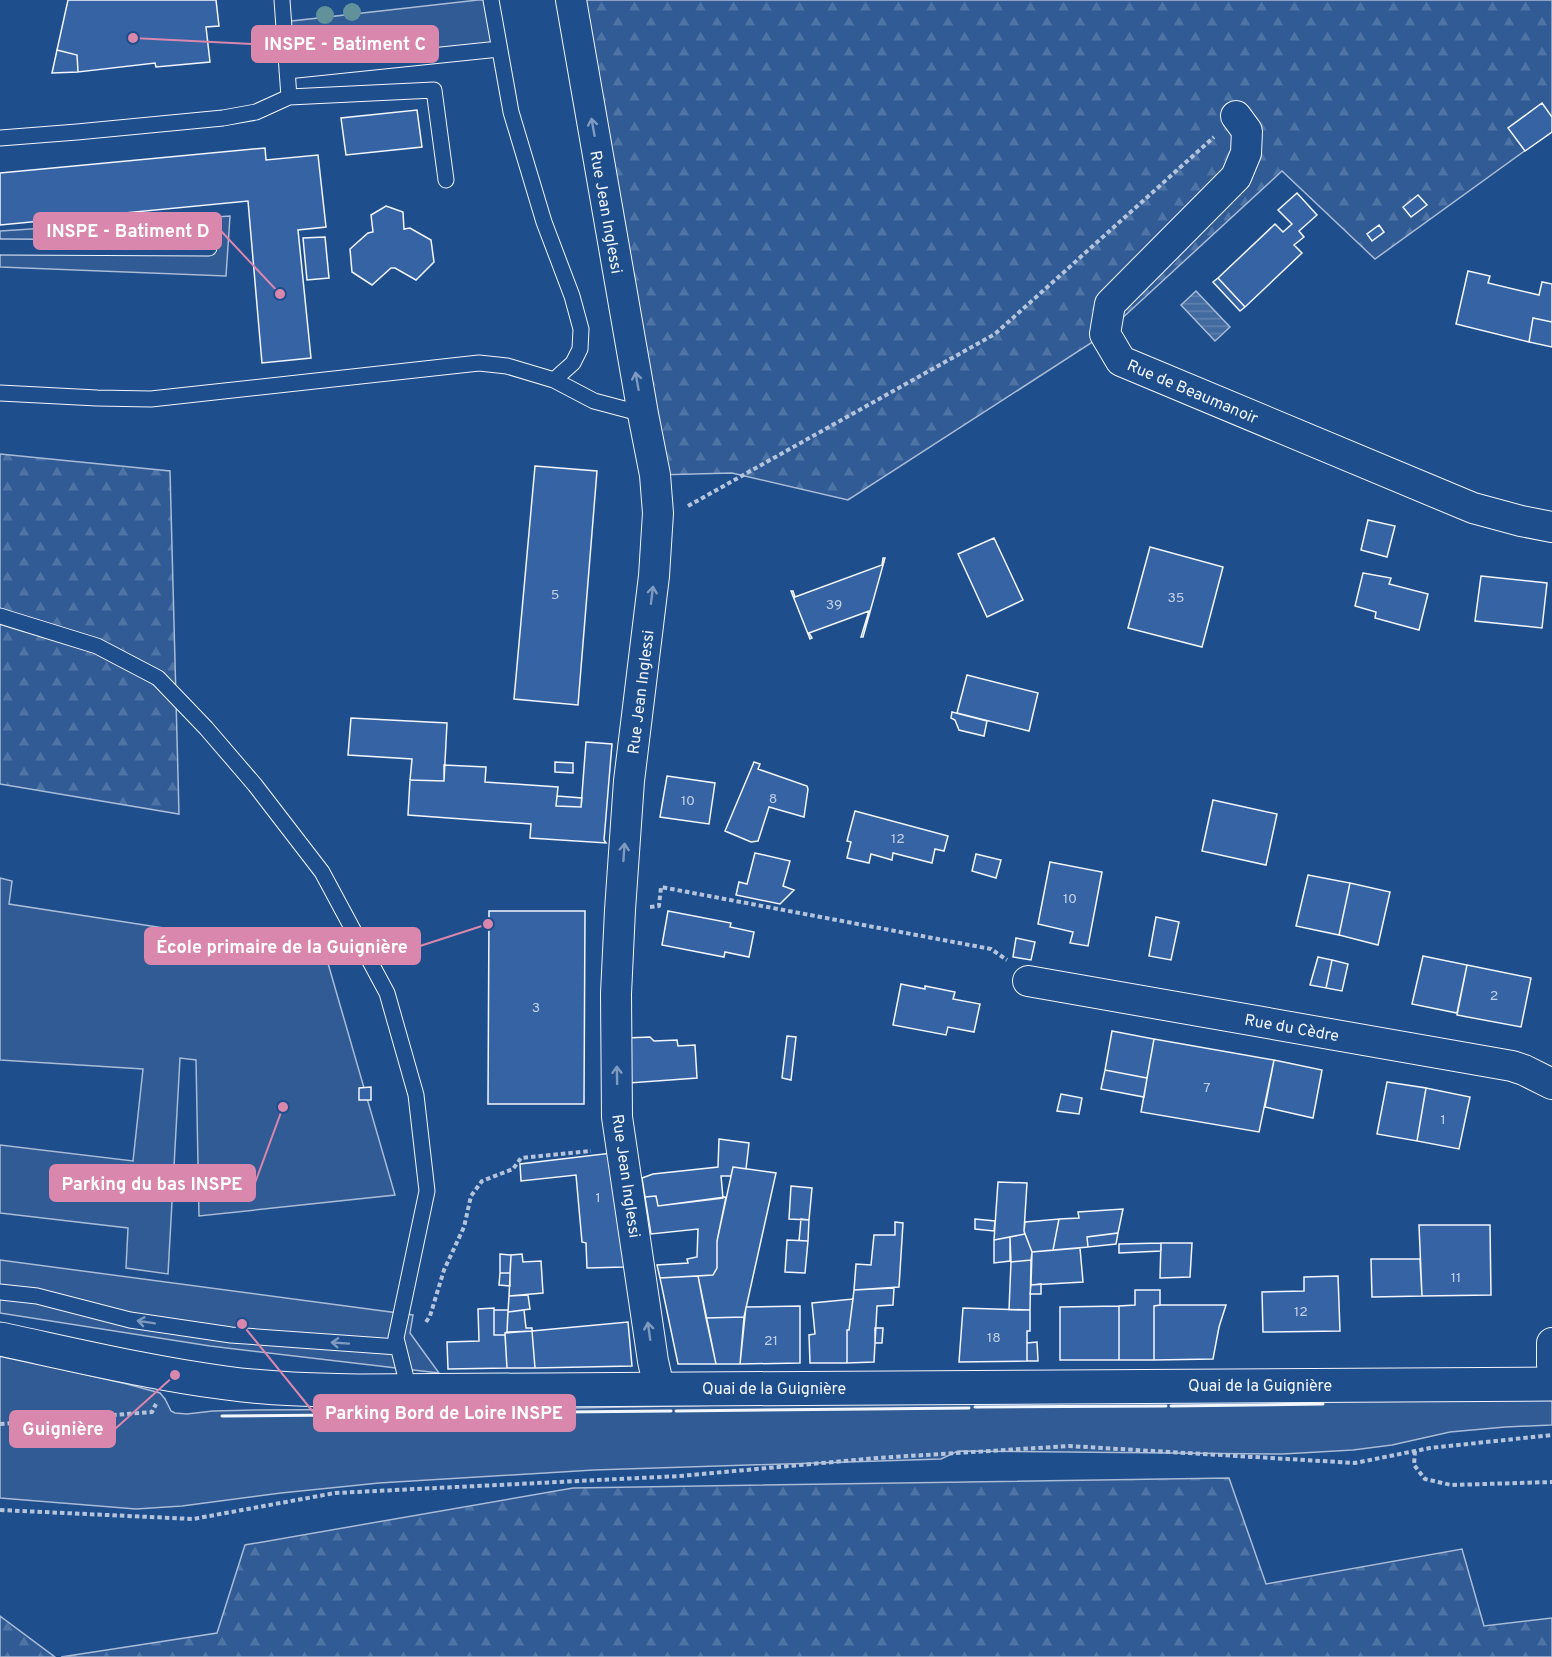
<svg xmlns="http://www.w3.org/2000/svg" width="1552" height="1657" font-family="Overpass,sans-serif">
<style>
.built{fill:#305b95;stroke:#a8bbd7;stroke-width:1.5}
.forest{fill:url(#forest-firs);stroke:#a8bbd7;stroke-width:1.5}
.water{fill:url(#water-rules);stroke:#a8bbd7;stroke-width:1.5}
.building{fill:#3563a3;stroke:#f2f6ff;stroke-width:1.5}
.lines{fill:none;stroke-linecap:round;stroke-linejoin:round}
.lane-casing{stroke:#f2f6ff;stroke-width:17}
.street-casing{stroke:#f2f6ff;stroke-width:32}
.primary-casing{stroke:#f2f6ff;stroke-width:35}
.path{stroke:#b3c4dc;stroke-width:4;stroke-dasharray:4.5 3;stroke-linecap:butt}
.lane{stroke:#1f4e8c;stroke-width:15}
.street{stroke:#1f4e8c;stroke-width:30}
.primary{stroke:#1f4e8c;stroke-width:33}
.wall{stroke:#f2f6ff;stroke-width:3}
.tree{fill:#61919a}
.oneway{stroke:#7e9ac0}
.labels{text-anchor:middle;stroke-width:4.5;stroke-linejoin:round;paint-order:stroke}
.number-label{font-size:14px;fill:#c3d1e8}
.street-label{font-size:16px;fill:#f2f6ff;stroke:#1f4e8c}
.leader{fill:none;stroke:#da87ad;stroke-width:2}
.callout-dot{fill:#da87ad;stroke:#1f4e8c;stroke-width:2}
.callout{fill:#da87ad;stroke:#da87ad;stroke-width:2}
.callout-label{font-size:18px;text-anchor:middle;font-weight:bold;fill:#fff}
</style>
<defs>
<pattern id="forest-firs" width="22" height="20" patternUnits="userSpaceOnUse" patternTransform="scale(1.5)"><rect width="22" height="20" fill="#305b95"/><path d="M5 1l3.5 6h-7zM16 11l3.5 6h-7z" fill="#4e73a5"/></pattern>
<pattern id="water-rules" width="6" height="5" patternUnits="userSpaceOnUse" patternTransform="scale(1.5)"><rect width="6" height="5" fill="#446ba0"/><path d="M0 2.5h6" fill="none" stroke="#5f81ae"/></pattern>
</defs>
<rect width="100%" height="100%" fill="#1f4e8c"/>
<!-- built -->
<path class="built" d="M 478,0 L 491,0 L 499,49 L 287,71 L 283,22 Z
M 230,216 L 226,276 L 0,267 L 0,231 Z
M 0,878 L 12,881 L 9,904 L 325,953 L 395,1195 L 199,1216 L 196,1060 L 180,1058 L 168,1274 L 126,1268 L 128,1228 L 0,1213 L 0,1145 L 133,1161 L 143,1069 L 0,1060 Z
M 0,1260 L 413,1315 L 410,1333 L 439,1373 L 210,1346 L 0,1313 Z
M 0,1355 L 127,1384 L 160,1393 L 165,1399 L 171,1411 L 175,1413 L 187,1414 L 213,1411 L 255,1410 L 574,1408 L 822,1403 L 1552,1397 L 1552,1425 L 1505,1427 L 1450,1432 L 1392,1445 L 1353,1450 L 1283,1454 L 958,1451 L 941,1459 L 594,1470 L 379,1483 L 281,1493 L 182,1506 L 136,1509 L 0,1498 Z"/>
<!-- forest -->
<path class="forest" d="M 571,0 L 1552,0 L 1552,131 L 1375,259 L 1282,171 L 1105,334 L 848,500 L 732,473 L 655,475 Z
M 0,454 L 170,471 L 179,814 L 0,784 Z
M 1229,1478 L 1266,1584 L 1462,1549 L 1484,1626 L 1552,1618 L 1552,1657 L 61,1657 L 217,1633 L 245,1545 L 573,1488 Z
M 0,1616 L 55,1657 L 0,1657 Z"/>
<!-- water -->
<path class="water" d="M 1196,291 L 1230,327 L 1215,341 L 1181,305 Z"/>
<!-- building -->
<path class="building" d="M 68,0 L 216,0 L 219,26 L 206,27 L 210,62 L 156,67 L 155,63 L 78,72 L 77,55 L 57,50 Z
M 57,50 L 77,55 L 78,72 L 52,73 Z
M 1542,103 L 1552,117 L 1552,132 L 1525,151 L 1508,128 Z
M 417,110 L 422,147 L 346,155 L 341,118 Z
M 265,148 L 266,160 L 318,155 L 326,227 L 298,230 L 311,358 L 262,363 L 248,201 L 0,225 L 0,173 Z
M 1297,193 L 1317,215 L 1299,231 L 1304,237 L 1294,245 L 1302,253 L 1245,307 L 1218,278 L 1275,224 L 1283,232 L 1292,224 L 1278,210 Z
M 1418,195 L 1427,205 L 1411,217 L 1403,207 Z
M 386,206 L 403,212 L 404,229 L 410,228 L 431,240 L 434,262 L 416,280 L 395,268 L 391,268 L 372,285 L 352,272 L 350,249 L 368,233 L 373,232 L 371,215 Z
M 1379,225 L 1384,232 L 1372,241 L 1367,234 Z
M 325,237 L 329,278 L 307,280 L 303,238 Z
M 1468,271 L 1490,276 L 1488,283 L 1539,295 L 1542,282 L 1552,284 L 1552,322 L 1533,318 L 1529,342 L 1456,324 Z
M 1218,278 L 1245,307 L 1240,311 L 1213,282 Z
M 1533,318 L 1552,322 L 1552,347 L 1529,342 Z
M 535,466 L 597,471 L 578,705 L 514,699 Z
M 1368,520 L 1395,526 L 1387,557 L 1361,550 Z
M 994,538 L 1023,600 L 987,617 L 958,554 Z
M 1150,547 L 1223,567 L 1202,647 L 1128,628 Z
M 883,558 L 885,558 L 863,637 L 861,637 L 869,611 L 809,633 L 812,638 L 810,639 L 791,591 L 793,591 L 795,597 L 882,565 Z
M 1363,573 L 1391,578 L 1389,584 L 1428,594 L 1419,630 L 1375,618 L 1376,612 L 1355,606 Z
M 1481,576 L 1547,583 L 1542,628 L 1475,621 Z
M 967,675 L 1038,693 L 1029,731 L 957,713 Z
M 952,712 L 987,721 L 984,736 L 959,730 L 955,720 L 951,718 Z
M 351,718 L 447,723 L 444,781 L 410,780 L 412,759 L 348,755 Z
M 586,742 L 612,744 L 604,840 L 606,843 L 530,838 L 531,824 L 408,815 L 410,780 L 444,781 L 444,765 L 486,767 L 485,782 L 558,787 L 556,806 L 581,807 Z
M 555,762 L 573,763 L 573,773 L 555,772 Z
M 754,762 L 760,764 L 758,769 L 807,786 L 808,789 L 804,817 L 769,807 L 758,841 L 751,842 L 725,831 Z
M 667,776 L 715,783 L 709,824 L 660,817 Z
M 557,796 L 582,798 L 581,807 L 556,806 Z
M 1213,800 L 1277,814 L 1266,865 L 1202,851 Z
M 855,811 L 948,836 L 944,851 L 935,849 L 932,863 L 893,853 L 892,860 L 871,854 L 869,863 L 847,858 L 851,842 L 847,841 Z
M 755,853 L 790,861 L 783,886 L 794,890 L 780,904 L 736,895 L 739,882 L 747,884 Z
M 976,854 L 1001,860 L 996,878 L 972,871 Z
M 1050,862 L 1102,872 L 1088,946 L 1070,943 L 1073,932 L 1038,924 Z
M 1308,875 L 1350,883 L 1339,935 L 1296,926 Z
M 1350,883 L 1390,892 L 1378,945 L 1339,935 Z
M 489,911 L 585,911 L 584,1104 L 488,1104 Z
M 668,911 L 731,923 L 730,927 L 754,932 L 749,957 L 725,952 L 724,957 L 662,945 Z
M 1156,917 L 1179,922 L 1171,960 L 1149,956 Z
M 1016,938 L 1035,942 L 1031,960 L 1013,957 Z
M 1423,956 L 1467,965 L 1457,1013 L 1412,1004 Z
M 1318,957 L 1332,960 L 1326,988 L 1310,985 Z
M 1332,960 L 1348,964 L 1342,991 L 1326,988 Z
M 1467,965 L 1531,978 L 1521,1027 L 1457,1015 Z
M 901,984 L 925,989 L 925,986 L 955,992 L 953,999 L 980,1004 L 974,1032 L 948,1027 L 946,1035 L 893,1025 Z
M 1112,1031 L 1154,1039 L 1147,1078 L 1105,1070 Z
M 787,1036 L 796,1037 L 791,1080 L 782,1078 Z
M 650,1037 L 654,1041 L 677,1040 L 678,1046 L 695,1045 L 697,1078 L 629,1083 L 626,1038 Z
M 1154,1039 L 1274,1060 L 1259,1132 L 1141,1112 Z
M 1274,1060 L 1322,1070 L 1313,1118 L 1265,1107 Z
M 1105,1070 L 1147,1078 L 1144,1097 L 1101,1089 Z
M 1387,1082 L 1426,1088 L 1417,1141 L 1377,1134 Z
M 371,1087 L 371,1100 L 359,1100 L 359,1088 Z
M 1426,1088 L 1470,1097 L 1459,1149 L 1417,1141 Z
M 1061,1094 L 1082,1098 L 1079,1114 L 1057,1111 Z
M 719,1139 L 749,1143 L 746,1169 L 733,1167 L 731,1176 L 721,1176 L 723,1198 L 658,1206 L 656,1196 L 645,1197 L 642,1178 L 653,1174 L 718,1167 Z
M 612,1153 L 624,1267 L 587,1268 L 586,1243 L 582,1242 L 576,1175 L 521,1181 L 520,1164 Z
M 733,1167 L 776,1173 L 744,1317 L 706,1318 L 698,1276 L 713,1275 L 717,1268 L 717,1241 Z
M 998,1182 L 1027,1183 L 1024,1231 L 1025,1234 L 994,1240 Z
M 791,1186 L 812,1188 L 809,1220 L 789,1219 Z
M 656,1196 L 658,1206 L 726,1197 L 717,1241 L 717,1268 L 713,1275 L 660,1278 L 657,1265 L 688,1263 L 687,1259 L 697,1257 L 698,1229 L 651,1234 L 645,1197 Z
M 1123,1209 L 1118,1233 L 1087,1237 L 1088,1247 L 1053,1250 L 1059,1219 L 1079,1218 L 1078,1212 Z
M 801,1219 L 809,1220 L 808,1241 L 799,1241 Z
M 975,1219 L 995,1221 L 994,1231 L 975,1229 Z
M 1059,1219 L 1053,1250 L 1032,1252 L 1024,1231 L 1025,1222 Z
M 895,1222 L 903,1223 L 899,1287 L 854,1290 L 856,1264 L 871,1265 L 874,1235 L 895,1235 Z
M 1419,1225 L 1490,1225 L 1491,1295 L 1422,1296 Z
M 1118,1233 L 1116,1244 L 1088,1247 L 1087,1237 Z
M 1025,1234 L 1032,1252 L 1031,1260 L 1011,1262 L 1010,1237 Z
M 1010,1237 L 1010,1261 L 994,1263 L 994,1240 Z
M 787,1240 L 808,1241 L 805,1273 L 785,1272 Z
M 1161,1243 L 1161,1251 L 1119,1253 L 1119,1244 Z
M 1161,1243 L 1192,1243 L 1190,1277 L 1160,1278 Z
M 1080,1248 L 1083,1282 L 1031,1285 L 1032,1252 Z
M 500,1254 L 511,1255 L 510,1273 L 500,1273 Z
M 522,1254 L 523,1262 L 541,1261 L 543,1293 L 509,1296 L 511,1255 Z
M 1371,1259 L 1420,1259 L 1422,1296 L 1372,1297 Z
M 1031,1260 L 1030,1310 L 1009,1310 L 1011,1262 Z
M 500,1273 L 510,1273 L 510,1286 L 499,1285 Z
M 698,1276 L 716,1364 L 678,1364 L 660,1278 Z
M 1338,1276 L 1340,1331 L 1263,1332 L 1262,1292 L 1304,1291 L 1304,1277 Z
M 1041,1284 L 1041,1294 L 1030,1294 L 1031,1285 Z
M 894,1288 L 893,1305 L 877,1306 L 874,1362 L 847,1363 L 847,1330 L 849,1330 L 854,1290 Z
M 1135,1290 L 1160,1290 L 1160,1305 L 1154,1306 L 1154,1360 L 1119,1360 L 1119,1306 L 1135,1305 Z
M 528,1295 L 530,1309 L 508,1312 L 509,1296 Z
M 853,1299 L 849,1330 L 847,1330 L 847,1363 L 810,1363 L 809,1335 L 815,1334 L 812,1303 Z
M 1160,1305 L 1226,1305 L 1219,1327 L 1213,1359 L 1154,1360 L 1154,1306 Z
M 800,1306 L 800,1363 L 740,1364 L 746,1307 Z
M 1119,1306 L 1119,1360 L 1060,1360 L 1060,1307 Z
M 494,1308 L 494,1335 L 505,1335 L 507,1368 L 448,1369 L 447,1342 L 479,1341 L 478,1309 Z
M 963,1308 L 1030,1310 L 1030,1331 L 1027,1331 L 1027,1361 L 959,1362 Z
M 494,1310 L 508,1310 L 507,1332 L 505,1333 L 505,1335 L 494,1335 Z
M 524,1310 L 526,1328 L 532,1328 L 532,1331 L 507,1332 L 508,1312 Z
M 744,1317 L 740,1364 L 716,1364 L 706,1318 Z
M 628,1322 L 632,1366 L 535,1368 L 532,1331 Z
M 875,1328 L 883,1328 L 882,1343 L 875,1343 Z
M 532,1331 L 535,1368 L 507,1368 L 505,1333 Z
M 1037,1342 L 1038,1361 L 1027,1361 L 1027,1343 Z"/>
<g class="lines">
<defs>
<path id="lane" d="M 491,0 L 511,112 L 544,222 L 572,296 L 581,329 L 580,349 L 573,363 L 554,380
M 287,71 L 499,49
M 289,97 L 434,90 L 446,180
M 0,138 L 77,132 L 223,118 L 256,112 L 289,97 L 282,0
M 0,247 L 209,248
M 0,393 L 97,398 L 151,399 L 479,363 L 507,366 L 554,380 L 594,401 L 643,414
M 0,616 L 97,646 L 158,678 L 206,728 L 255,785 L 322,872 L 387,993 L 416,1095 L 427,1191 L 396,1338 L 409,1390
M 0,1292 L 37,1296 L 130,1320 L 231,1335 L 398,1347"/>
<path id="street" d="M 571,0 L 643,414 L 655,475 L 658,513 L 654,576 L 629,781 L 620,910 L 616,994 L 617,1117 L 653,1361 L 659,1388
M 1236,116 L 1247,131 L 1246,153 L 1236,177 L 1110,304 L 1105,334 L 1121,361 L 1473,508 L 1521,521 L 1552,527
M 1028,981 L 1512,1066 L 1524,1070 L 1552,1084
M 1552,1343 L 1552,1365"/>
<path id="primary" d="M 0,1339 C 75,1355 150,1373 226,1383 C 270,1389 315,1390 359,1391 L 1552,1384"/>
</defs>
<!-- lane casing -->
<use href="#lane" class="lane-casing"/>
<!-- street casing -->
<use href="#street" class="street-casing"/>
<!-- primary casing -->
<use href="#primary" class="primary-casing"/>
<!-- path -->
<path class="path" d="M 688,506 L 995,334 L 1214,137
M 650,907 L 659,906 L 661,887 L 991,949 L 1007,960
M 426,1322 L 430,1316 L 444,1270 L 464,1227 L 471,1196 L 482,1181 L 513,1169 L 521,1158 L 591,1151
M 0,1424 L 152,1412 L 156,1404
M 1415,1451 L 1414,1465 L 1425,1479 L 1451,1485 L 1552,1482
M 0,1510 L 193,1519 L 335,1493 L 680,1476 L 877,1458 L 1069,1446 L 1355,1463 L 1430,1448 L 1552,1435"/>
<!-- lane -->
<use href="#lane" class="lane"/>
<!-- street -->
<use href="#street" class="street"/>
<!-- primary -->
<use href="#primary" class="primary"/>
<!-- wall -->
<path class="wall" d="M 1171,1406 L 1323,1404
M 975,1407 L 1166,1406
M 676,1411 L 969,1408
M 464,1413 L 671,1411
M 222,1416 L 458,1414"/>
</g>
<!-- trees -->
<g class="tree">
<circle cx="352" cy="12" r="9"/>
<circle cx="325" cy="15" r="9"/>
</g>
<!-- one-way arrows -->
<defs><path id="oneway-shaft" d="M-6 0H5M1.5-3L5.5 0L1.5 3" fill="none" stroke-width="1.6" stroke-linecap="round" stroke-linejoin="round" transform="scale(1.5)"/></defs>
<g class="oneway">
<use href="#oneway-shaft" transform="translate(593 127) rotate(-100)"/>
<use href="#oneway-shaft" transform="translate(637 381) rotate(-100)"/>
<use href="#oneway-shaft" transform="translate(652 595) rotate(-83)"/>
<use href="#oneway-shaft" transform="translate(624 852) rotate(-86)"/>
<use href="#oneway-shaft" transform="translate(617 1075) rotate(-91)"/>
<use href="#oneway-shaft" transform="translate(146 1322) rotate(-171)"/>
<use href="#oneway-shaft" transform="translate(649 1331) rotate(-98)"/>
<use href="#oneway-shaft" transform="translate(340 1343) rotate(-176)"/>
</g>
<g class="labels">
<!-- number labels -->
<g class="number-label">
<text x="555" y="599">5</text>
<text x="1176" y="602">35</text>
<text x="834" y="609">39</text>
<text x="773" y="803">8</text>
<text x="688" y="805">10</text>
<text x="898" y="843">12</text>
<text x="1070" y="903">10</text>
<text x="1494" y="1000">2</text>
<text x="536" y="1012">3</text>
<text x="1207" y="1092">7</text>
<text x="1443" y="1124">1</text>
<text x="598" y="1202">1</text>
<text x="1456" y="1282">11</text>
<text x="1301" y="1316">12</text>
<text x="994" y="1342">18</text>
<text x="771" y="1345">21</text>
</g>
<!-- street labels -->
<g class="street-label">
<text transform="translate(607 212) rotate(80)" y="6">Rue Jean Inglessi</text>
<text transform="translate(1193 391) rotate(23)" y="6">Rue de Beaumanoir</text>
<text transform="translate(640 692) rotate(-83)" y="6">Rue Jean Inglessi</text>
<text transform="translate(1292 1027) rotate(10)" y="6">Rue du Cèdre</text>
<text transform="translate(627 1176) rotate(82)" y="6">Rue Jean Inglessi</text>
<text x="1260" y="1391">Quai de la Guignière</text>
<text x="774" y="1394">Quai de la Guignière</text>
</g>
</g>
<!-- callouts -->
<path class="leader" d="M133 38L252 44M280 294L221 231M488 924L420 946M283 1107L255 1183M242 1324L314 1413M175 1375L115 1429"/>
<g class="callout-dot">
<circle cx="133" cy="38" r="6"/>
<circle cx="280" cy="294" r="6"/>
<circle cx="488" cy="924" r="6"/>
<circle cx="283" cy="1107" r="6"/>
<circle cx="242" cy="1324" r="6"/>
<circle cx="175" cy="1375" r="6"/>
</g>
<g class="callout">
<rect x="252" y="26" width="186" height="36" rx="6"/>
<rect x="34" y="213" width="187" height="36" rx="6"/>
<rect x="145" y="928" width="275" height="36" rx="6"/>
<rect x="50" y="1165" width="205" height="36" rx="6"/>
<rect x="314" y="1395" width="261" height="36" rx="6"/>
<rect x="10" y="1411" width="105" height="36" rx="6"/>
</g>
<g class="callout-label">
<text x="345" y="50">INSPE - Batiment C</text>
<text x="128" y="237">INSPE - Batiment D</text>
<text x="282" y="953">École primaire de la Guignière</text>
<text x="152" y="1190">Parking du bas INSPE</text>
<text x="444" y="1419">Parking Bord de Loire INSPE</text>
<text x="63" y="1435">Guignière</text>
</g>
</svg>
